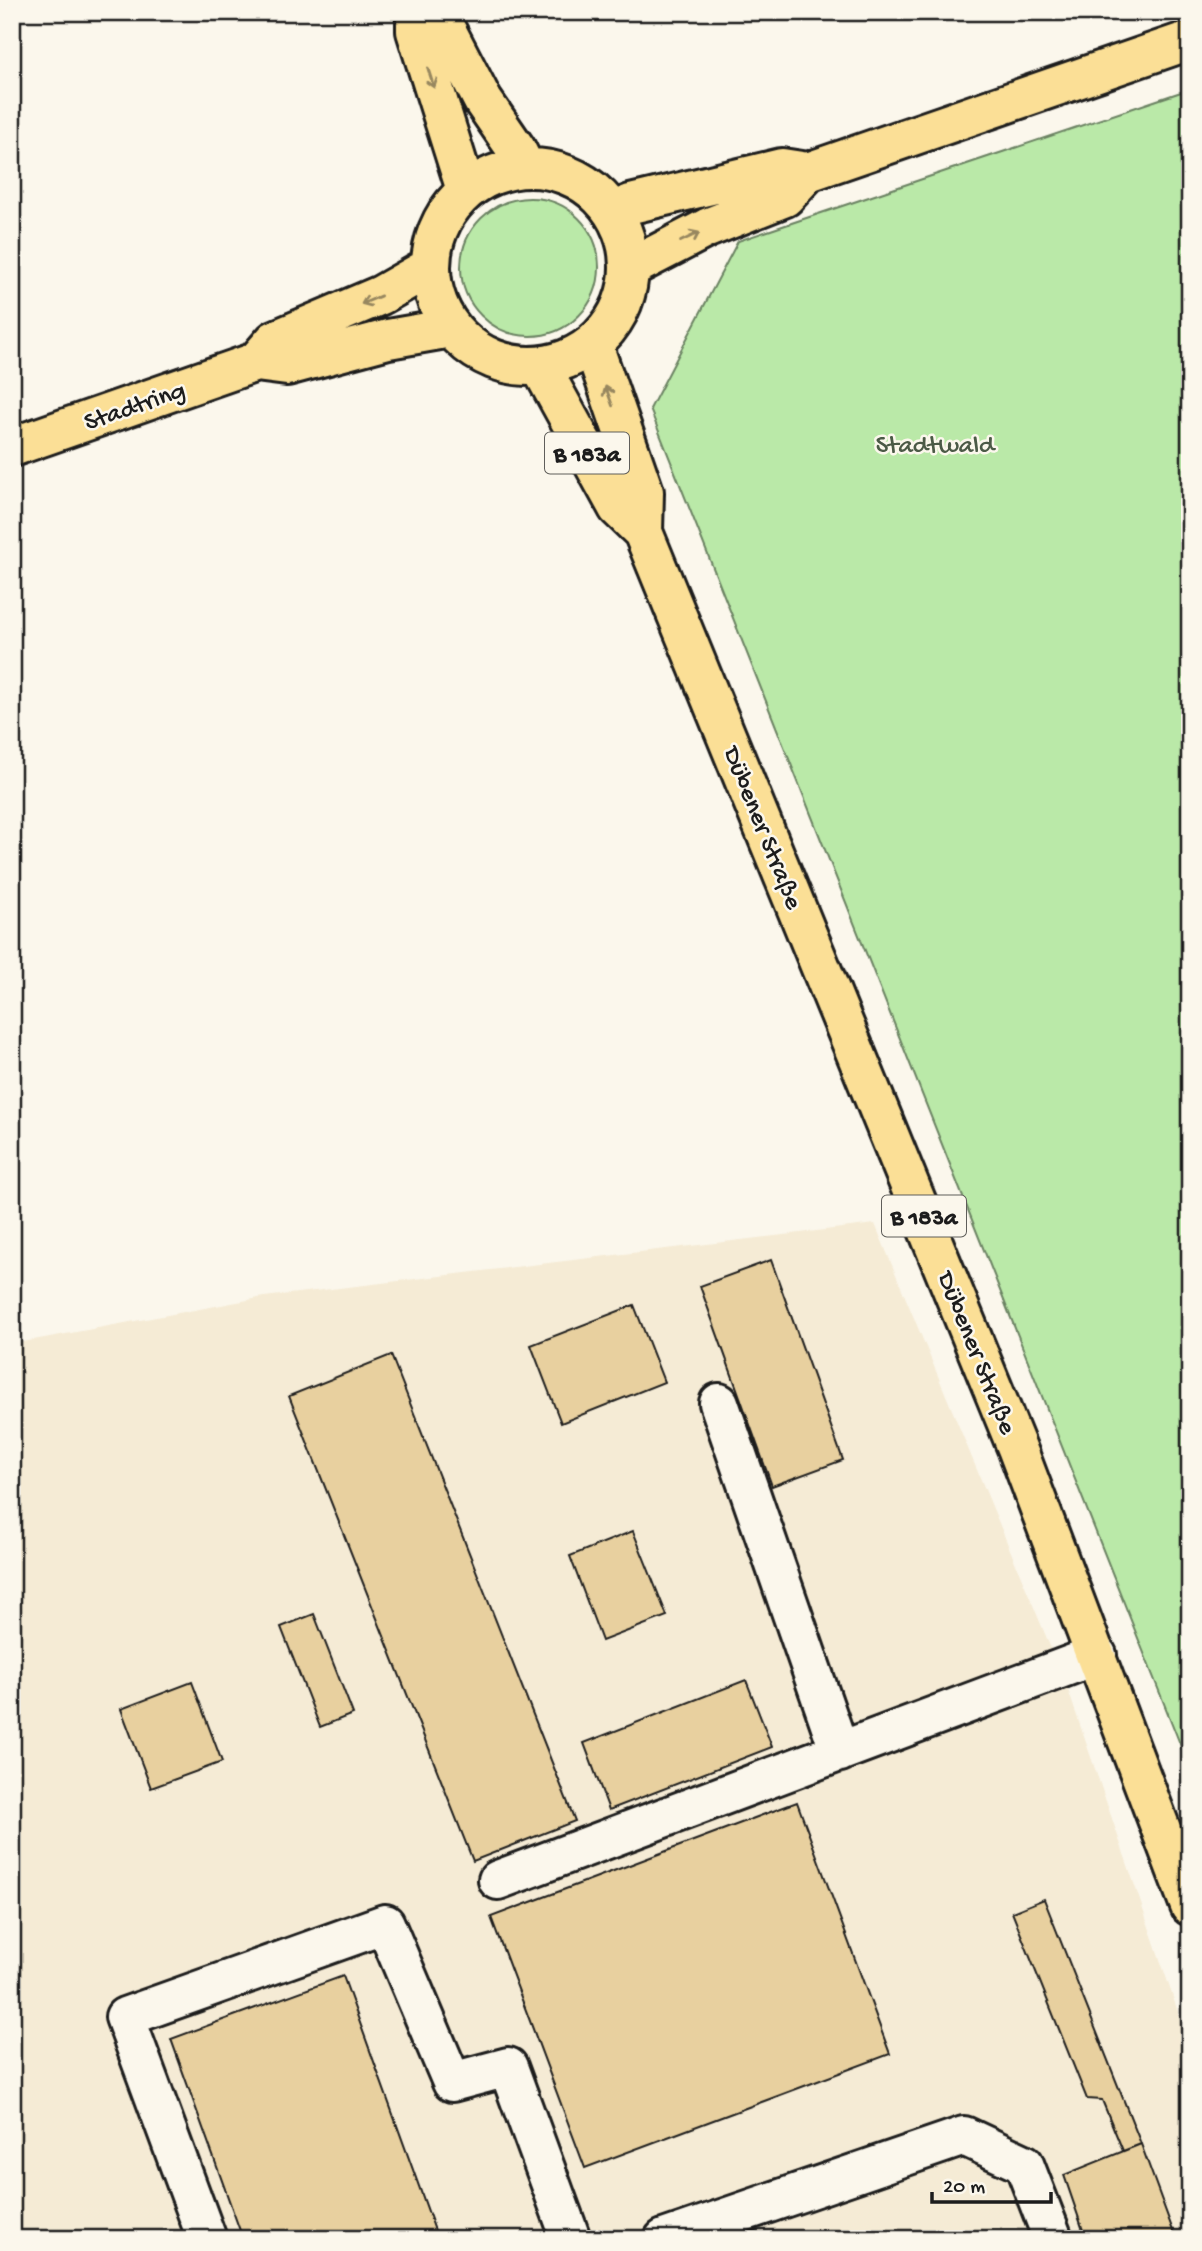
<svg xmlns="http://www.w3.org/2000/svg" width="1202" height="2251" font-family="'Gochi Hand',sans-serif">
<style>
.built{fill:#f5ebd5}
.green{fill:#bae9a8;stroke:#6b8262;stroke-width:2}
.building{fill:#e8d09f;stroke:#1c1c1c;stroke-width:2}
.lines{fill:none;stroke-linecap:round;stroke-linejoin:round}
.minor-casing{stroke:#1c1c1c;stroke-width:44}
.major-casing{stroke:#1c1c1c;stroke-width:44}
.minor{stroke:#fbf7ec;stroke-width:38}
.major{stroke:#fbdf96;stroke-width:38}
.oneway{stroke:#97875f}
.labels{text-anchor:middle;stroke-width:5;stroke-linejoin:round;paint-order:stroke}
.shield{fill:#fbf7ec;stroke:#5f5e5a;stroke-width:2}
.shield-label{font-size:24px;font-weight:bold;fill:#1c1c1c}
.street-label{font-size:26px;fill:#1c1c1c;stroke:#fbf7ec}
.park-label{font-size:26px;fill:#4b5a46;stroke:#fbf7ec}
</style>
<rect width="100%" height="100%" fill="#fbf7ec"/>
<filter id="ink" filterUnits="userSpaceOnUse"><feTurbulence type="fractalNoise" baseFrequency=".0143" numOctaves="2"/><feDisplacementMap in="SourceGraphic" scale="14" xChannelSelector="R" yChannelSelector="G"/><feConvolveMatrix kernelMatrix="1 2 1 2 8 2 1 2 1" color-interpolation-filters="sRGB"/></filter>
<g filter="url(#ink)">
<!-- built -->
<path class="built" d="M 875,1224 L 1067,1687 L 1190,2047 L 1190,2239 L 12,2239 L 12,1344 L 264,1297 Z"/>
<!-- green -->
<path class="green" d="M 1190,89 L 1190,1769 L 650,409 L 738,241 Z
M461 267a69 69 0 1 1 138 0a69 69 0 1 1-138 0Z"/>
<!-- building -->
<path class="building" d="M 771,1260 L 843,1460 L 772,1486 L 700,1286 Z
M 634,1305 L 664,1382 L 561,1423 L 531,1345 Z
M 391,1355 L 575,1821 L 473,1861 L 289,1396 Z
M 633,1531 L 667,1616 L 602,1641 L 570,1556 Z
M 314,1614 L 353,1714 L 320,1727 L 281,1627 Z
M 746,1680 L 772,1747 L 609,1810 L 584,1743 Z
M 192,1682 L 222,1762 L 151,1788 L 121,1709 Z
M 797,1802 L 890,2054 L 585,2168 L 491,1917 Z
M 1044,1899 L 1141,2144 L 1123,2151 L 1102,2100 L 1087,2099 L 1012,1912 Z
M 343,1976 L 438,2239 L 243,2239 L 171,2039 Z
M 1141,2144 L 1176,2239 L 1086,2239 L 1064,2175 Z"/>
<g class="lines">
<defs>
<path id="minor" d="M 719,1403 L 840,1752
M 498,1880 L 1097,1655
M 207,2239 L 125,2017 L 385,1924 L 452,2082 L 508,2067 L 571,2239
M 664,2239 L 964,2136 L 1024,2164 L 1053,2239"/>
<path id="major" d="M 416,12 L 416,31 L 466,190
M 437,12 L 483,101 L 516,149 L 525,167
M431 267a99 99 0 1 1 198 0a99 99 0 1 1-198 0Z
M 613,211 L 631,204 L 782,168 L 808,172
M 630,268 L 707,228 L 785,197 L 808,172 L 1190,40
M 593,345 L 644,492 L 643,532 L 1017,1448 L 1190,1906
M 256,362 L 275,340 L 381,295 L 430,267
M 540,366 L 618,508 L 643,532
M 12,447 L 256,362 L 287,366 L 388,339 L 451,328"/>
</defs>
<!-- minor casing -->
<use href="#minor" class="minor-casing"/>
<!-- major casing -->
<use href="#major" class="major-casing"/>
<!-- minor -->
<use href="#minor" class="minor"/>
<!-- major -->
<use href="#major" class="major"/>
</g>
<!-- one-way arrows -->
<defs><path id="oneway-shaft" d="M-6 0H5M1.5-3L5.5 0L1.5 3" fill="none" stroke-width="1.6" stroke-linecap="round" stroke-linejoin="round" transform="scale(1.75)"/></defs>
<g class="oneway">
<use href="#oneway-shaft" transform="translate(431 78) rotate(72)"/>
<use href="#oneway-shaft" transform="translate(690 237) rotate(-26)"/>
<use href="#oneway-shaft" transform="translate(371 300) rotate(157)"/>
<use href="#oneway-shaft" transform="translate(609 396) rotate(-110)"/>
</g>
</g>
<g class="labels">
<!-- shield labels -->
<g class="shield">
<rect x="545" y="432.5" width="84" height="41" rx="5"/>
<rect x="882" y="1195.5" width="84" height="41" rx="5"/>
</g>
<g class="shield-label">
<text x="587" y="461">B 183a</text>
<text x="924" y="1224">B 183a</text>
</g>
<!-- street labels -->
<g class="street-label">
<text transform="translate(134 404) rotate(-19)" y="9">Stadtring</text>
<text transform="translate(765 827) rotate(68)" y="9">Dübener Straße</text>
<text transform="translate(979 1352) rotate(68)" y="9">Dübener Straße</text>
</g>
<!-- park labels -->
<g class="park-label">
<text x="935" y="452">Stadtwald</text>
</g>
</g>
<!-- margin -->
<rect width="1202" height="2251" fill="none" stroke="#fbf7ec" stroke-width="42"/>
<rect x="21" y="21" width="1160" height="2209" fill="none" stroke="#1c1c1c" stroke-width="2.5" filter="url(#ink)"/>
<!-- scale -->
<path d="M932 2192v10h119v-10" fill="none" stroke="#1c1c1c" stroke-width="3.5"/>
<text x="943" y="2192" font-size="21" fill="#1c1c1c" stroke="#fbf7ec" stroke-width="5" paint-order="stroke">20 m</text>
</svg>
